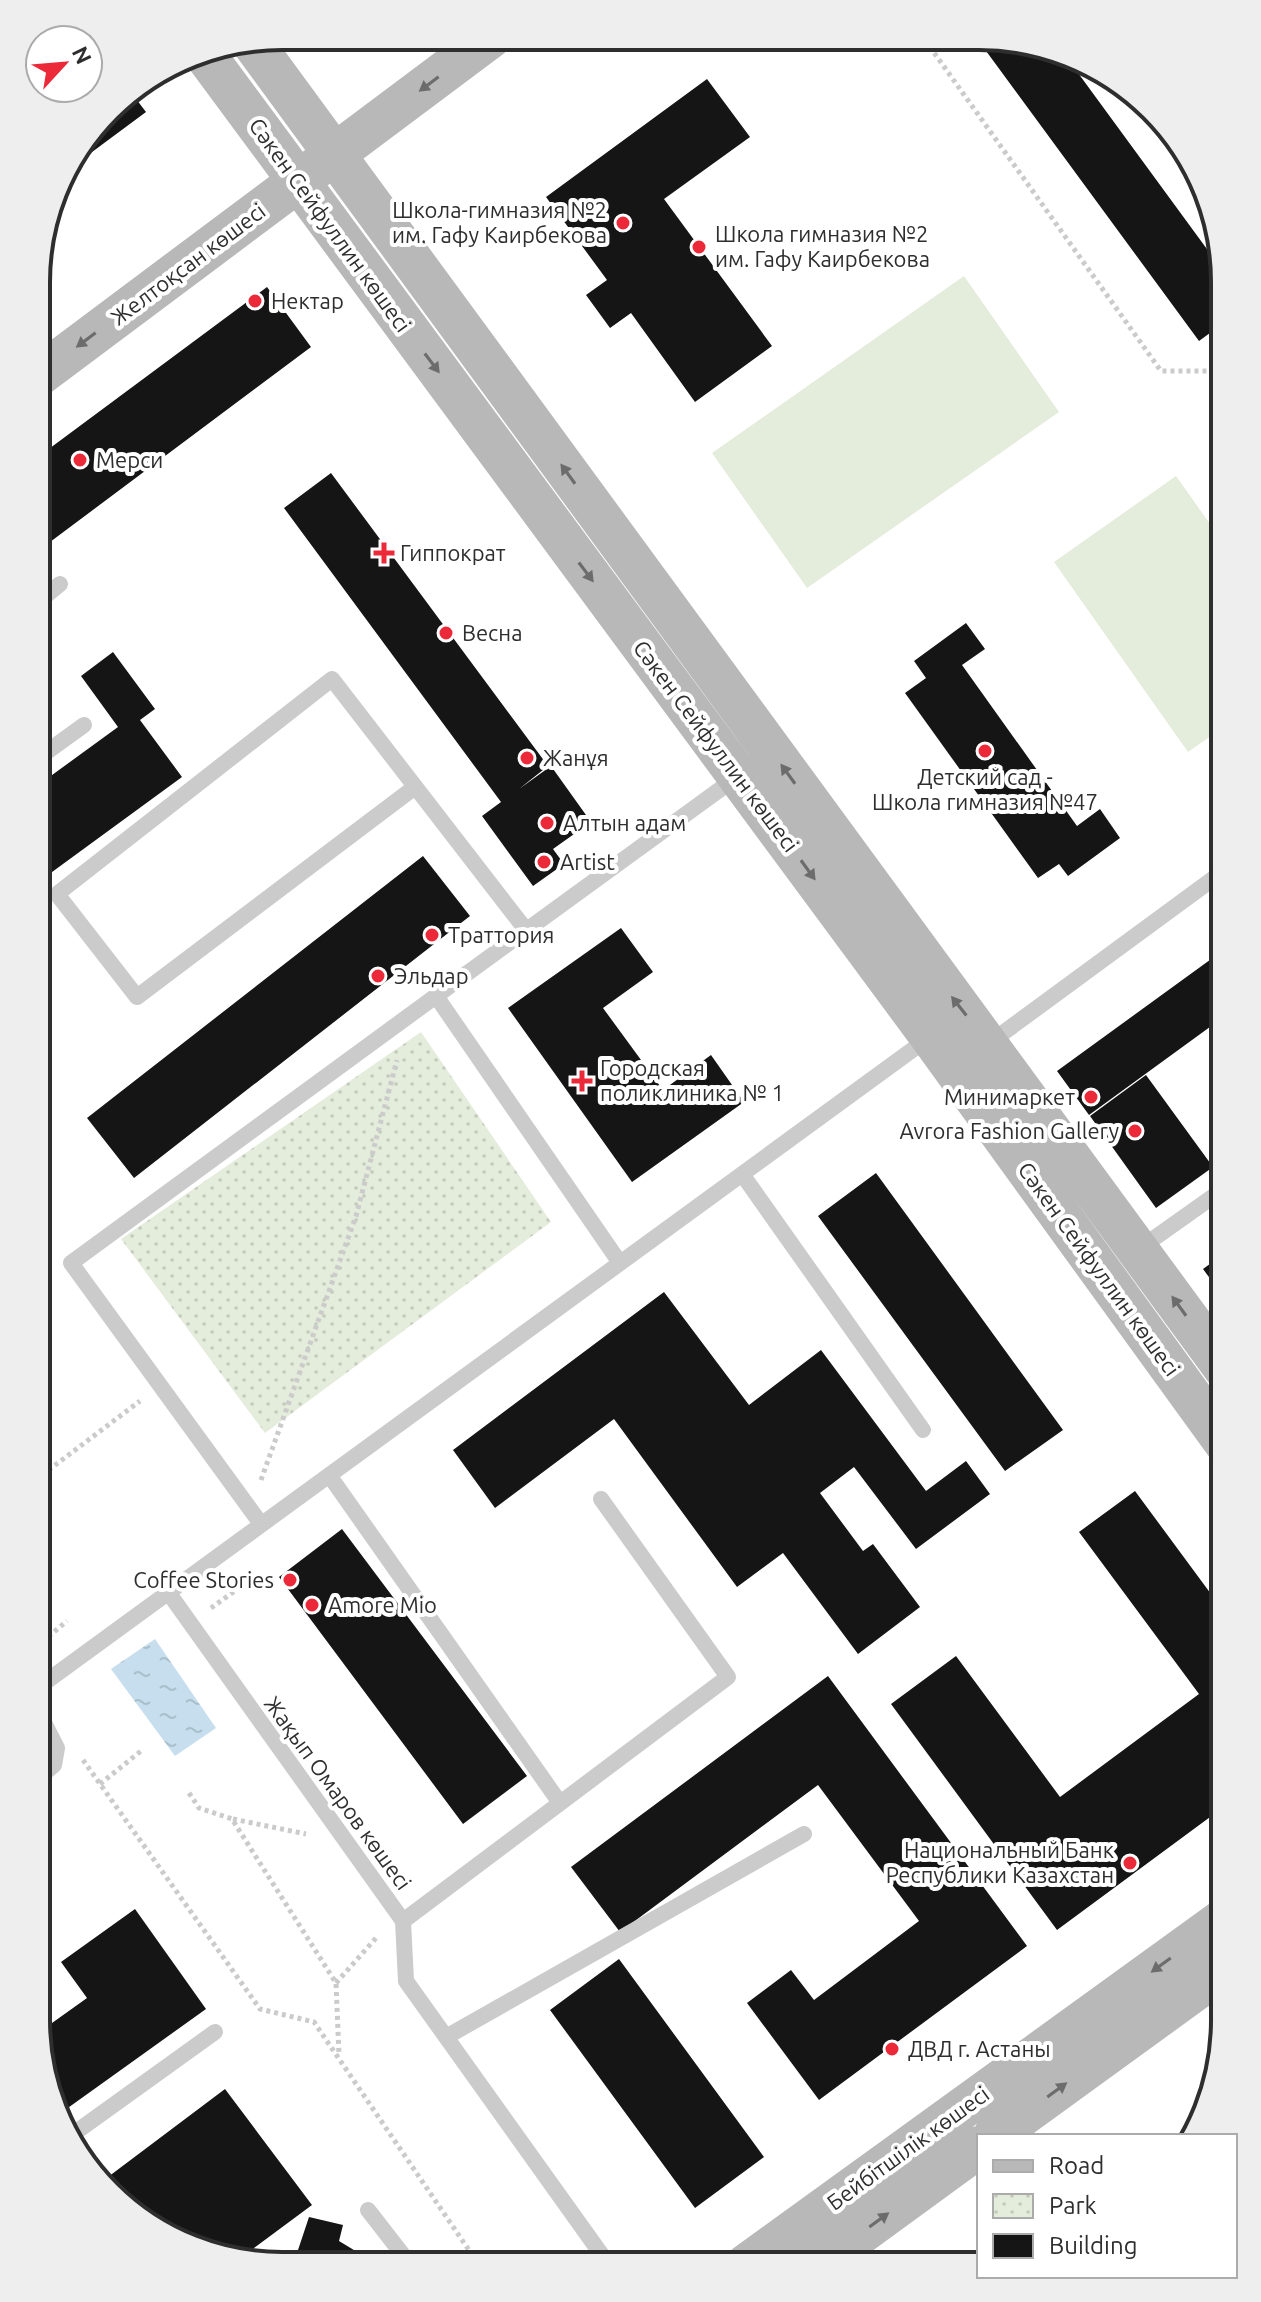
<svg xmlns="http://www.w3.org/2000/svg" width="1261" height="2302" font-family="Ubuntu,sans-serif">
<style>
.grass{fill:#e4ecdb}
.park{fill:url(#park-dots)}
.water{fill:url(#water-ripples)}
.building{fill:#151515}
.lines{fill:none;stroke-linecap:round;stroke-linejoin:round}
.path{stroke:#cbcbcb;stroke-width:5;stroke-dasharray:4 4;stroke-linecap:butt}
.lane{stroke:#cbcbcb;stroke-width:16}
.secondary{stroke:#b8b8b8;stroke-width:42}
.oneway{fill:#6c6c6c}
.poi-dot{fill:#ec2939;stroke:#fff;stroke-width:3}
.labels{text-anchor:middle;stroke-width:8;stroke-linejoin:round;paint-order:stroke}
.poi-label{font-size:22px;fill:#2e2e2e;stroke:#fff;text-anchor:start}
.street-label{font-size:22px;fill:#2e2e2e;stroke:#fff}
.rim{fill:none;stroke:#2e2e2e;stroke-width:4}
</style>
<defs>
<pattern id="park-dots" width="8" height="8" patternUnits="userSpaceOnUse" patternTransform="scale(2)"><rect width="8" height="8" fill="#e4ecdb"/><path d="M2 2h.1M6 6h.1" fill="none" stroke="#c4cbbc" stroke-width="1.8" stroke-linecap="round"/></pattern>
<pattern id="water-ripples" width="26" height="14" patternUnits="userSpaceOnUse" patternTransform="scale(2)"><rect width="26" height="14" fill="#c6deed"/><path d="M2 4q2-2 4 0t4 0M15 11q2-2 4 0t4 0" fill="none" stroke="#aabfcc"/></pattern>
</defs>
<rect width="100%" height="100%" fill="#fff"/>
<!-- grass -->
<path class="grass" d="M 964,276 L 1059,412 L 807,588 L 712,453 Z
M 1176,476 L 1225,545 L 1225,726 L 1188,752 L 1054,562 Z"/>
<!-- park -->
<path class="park" d="M 421,1032 L 551,1222 L 265,1433 L 121,1239 Z"/>
<!-- water -->
<path class="water" d="M 155,1639 L 216,1728 L 175,1756 L 111,1669 Z"/>
<!-- building -->
<path class="building" d="M 339,36 L 352,36 L 365,37 L 347,48 Z
M 854,40 L 874,40 L 861,49 Z
M 978,40 L 1026,41 L 1070,62 L 1223,271 L 1225,322 L 1199,341 Z
M 707,79 L 750,137 L 664,199 L 772,346 L 695,402 L 631,313 L 610,328 L 586,295 L 607,280 L 546,197 Z
M 130,91 L 146,112 L 61,175 L 120,97 Z
M 267,287 L 311,347 L 42,548 L 38,542 L 38,457 Z
M 331,473 L 548,766 L 519,789 L 551,766 L 591,822 L 553,849 L 564,864 L 533,886 L 482,816 L 501,802 L 284,508 Z
M 966,623 L 985,649 L 962,665 L 1077,826 L 1100,809 L 1120,838 L 1068,876 L 1059,864 L 1038,878 L 905,693 L 926,678 L 914,661 Z
M 113,652 L 155,709 L 140,720 L 182,777 L 37,883 L 37,786 L 118,727 L 81,676 Z
M 423,856 L 470,916 L 134,1178 L 87,1118 Z
M 621,928 L 653,972 L 603,1008 L 663,1090 L 711,1055 L 744,1102 L 632,1182 L 508,1008 Z
M 1225,949 L 1225,1016 L 1089,1115 L 1057,1071 Z
M 1146,1075 L 1213,1167 L 1156,1208 L 1090,1116 Z
M 876,1173 L 1063,1430 L 1005,1471 L 818,1216 Z
M 1225,1253 L 1225,1299 L 1203,1269 Z
M 664,1292 L 749,1405 L 821,1350 L 926,1491 L 966,1461 L 990,1494 L 916,1549 L 854,1467 L 820,1493 L 863,1551 L 873,1544 L 920,1607 L 858,1654 L 783,1553 L 737,1587 L 614,1419 L 495,1508 L 453,1450 Z
M 37,1294 L 46,1311 L 37,1321 Z
M 37,1335 L 50,1351 L 37,1363 Z
M 1135,1491 L 1225,1613 L 1225,1806 L 1057,1930 L 891,1704 L 956,1656 L 1060,1797 L 1199,1694 L 1079,1532 Z
M 342,1529 L 527,1776 L 463,1824 L 279,1577 Z
M 828,1676 L 1027,1946 L 819,2100 L 747,2003 L 791,1970 L 814,2000 L 919,1921 L 818,1785 L 620,1932 L 571,1867 Z
M 135,1909 L 206,2009 L 58,2115 L 49,2099 L 38,2033 L 87,1998 L 61,1962 Z
M 619,1959 L 764,2157 L 695,2208 L 550,2010 Z
M 225,2089 L 312,2205 L 239,2259 L 132,2215 L 100,2183 Z
M 309,2217 L 343,2225 L 339,2241 L 377,2264 L 250,2264 L 244,2262 L 254,2257 L 286,2252 L 297,2253 Z"/>
<g class="lines">
<!-- path -->
<path class="path" d="M 925,40 L 1161,371 L 1225,371
M 42,1475 L 140,1401
M 261,1480 L 356,1216 L 397,1060
M 211,1608 L 239,1588
M 36,1647 L 67,1621
M 83,1760 L 260,2009 L 314,2022 L 479,2265
M 100,1784 L 141,1751
M 189,1793 L 199,1808 L 232,1819 L 336,1983 L 339,2055
M 233,1819 L 306,1834
M 336,1983 L 376,1938"/>
<!-- lane -->
<path class="lane" d="M 38,602 L 60,584
M 37,759 L 84,725
M 415,787 L 137,997 L 57,894 L 332,679 L 526,930
M 988,1044 L 1225,870
M 742,1174 L 923,1430
M 1139,1249 L 1225,1188
M 620,1263 L 436,996 L 737,777
M 329,1475 L 560,1803
M 261,1524 L 71,1263 L 436,996
M 168,1592 L 403,1921 L 406,1981 L 609,2265
M 36,1689 L 930,1037
M 36,1780 L 54,1765 L 57,1748 L 36,1707
M 403,1921 L 728,1677 L 601,1499
M 446,2037 L 804,1834
M 69,2137 L 215,2032
M 368,2210 L 410,2264"/>
<!-- secondary -->
<path class="secondary" d="M 252,42 L 1225,1369
M 203,52 L 931,1037 L 1225,1443
M 38,376 L 491,37
M 994,2136 L 1224,1969
M 746,2265 L 1224,1919
M 816,2266 L 979,2147"/>
</g>
<!-- one-way arrows -->
<defs><path id="oneway-solid" d="M-6-.8H1V-3.2L6.5 0L1 3.2V.8H-6Z" transform="scale(2)"/></defs>
<g class="oneway">
<use href="#oneway-solid" transform="translate(429 84) rotate(143)"/>
<use href="#oneway-solid" transform="translate(86 340) rotate(143)"/>
<use href="#oneway-solid" transform="translate(432 363) rotate(53)"/>
<use href="#oneway-solid" transform="translate(568 474) rotate(-126)"/>
<use href="#oneway-solid" transform="translate(586 572) rotate(53)"/>
<use href="#oneway-solid" transform="translate(788 774) rotate(-126)"/>
<use href="#oneway-solid" transform="translate(808 870) rotate(54)"/>
<use href="#oneway-solid" transform="translate(959 1006) rotate(-128)"/>
<use href="#oneway-solid" transform="translate(1179 1306) rotate(-126)"/>
<use href="#oneway-solid" transform="translate(1161 1965) rotate(144)"/>
<use href="#oneway-solid" transform="translate(1057 2090) rotate(-36)"/>
<use href="#oneway-solid" transform="translate(879 2220) rotate(-36)"/>
</g>
<!-- markers -->
<g class="poi-dot">
<circle cx="623" cy="223" r="8"/>
<circle cx="699" cy="247" r="8"/>
<circle cx="255" cy="301" r="8"/>
<circle cx="80" cy="460" r="8"/>
<path d="M380 541h8v8h8v8h-8v8h-8v-8h-8v-8h8z"/>
<circle cx="446" cy="633" r="8"/>
<circle cx="985" cy="751" r="8"/>
<circle cx="527" cy="758" r="8"/>
<circle cx="547" cy="823" r="8"/>
<circle cx="544" cy="862" r="8"/>
<circle cx="432" cy="935" r="8"/>
<circle cx="378" cy="976" r="8"/>
<path d="M578 1069h8v8h8v8h-8v8h-8v-8h-8v-8h8z"/>
<circle cx="1091" cy="1097" r="8"/>
<circle cx="1135" cy="1131" r="8"/>
<circle cx="290" cy="1580" r="8"/>
<circle cx="312" cy="1605" r="8"/>
<circle cx="1130" cy="1863" r="8"/>
<circle cx="892" cy="2049" r="8"/>
</g>
<g class="labels">
<!-- poi labels -->
<g class="poi-label">
<text x="607" y="218" text-anchor="end">Школа-гимназия №2<tspan x="607" dy="25">им. Гафу Каирбекова</tspan></text>
<text x="715" y="242">Школа гимназия №2<tspan x="715" dy="25">им. Гафу Каирбекова</tspan></text>
<text x="271" y="309">Нектар</text>
<text x="96" y="468">Мерси</text>
<text x="400" y="561">Гиппократ</text>
<text x="462" y="641">Весна</text>
<text x="543" y="766">Жанұя</text>
<text x="985" y="785" text-anchor="middle">Детский сад -<tspan x="985" dy="25">Школа гимназия №47</tspan></text>
<text x="563" y="831">Алтын адам</text>
<text x="560" y="870">Artist</text>
<text x="448" y="943">Траттория</text>
<text x="394" y="984">Эльдар</text>
<text x="600" y="1076">Городская<tspan x="600" dy="25">поликлиника № 1</tspan></text>
<text x="1075" y="1105" text-anchor="end">Минимаркет</text>
<text x="1119" y="1139" text-anchor="end">Avrora Fashion Gallery</text>
<text x="274" y="1588" text-anchor="end">Coffee Stories</text>
<text x="328" y="1613">Amore Mio</text>
<text x="1114" y="1858" text-anchor="end">Национальный Банк<tspan x="1114" dy="25">Республики Казахстан</tspan></text>
<text x="908" y="2057">ДВД г. Астаны</text>
</g>
<!-- street labels -->
<g class="street-label">
<text transform="translate(330 225) rotate(54)" y="8">Сәкен Сейфуллин көшесі</text>
<text transform="translate(188 264) rotate(-37)" y="8">Желтоқсан көшесі</text>
<text transform="translate(716 746) rotate(53)" y="8">Сәкен Сейфуллин көшесі</text>
<text transform="translate(1099 1269) rotate(54)" y="8">Сәкен Сейфуллин көшесі</text>
<text transform="translate(338 1793) rotate(54)" y="8">Жақып Омаров көшесі</text>
<text transform="translate(908 2148) rotate(-36)" y="8">Бейбітшілік көшесі</text>
</g>
</g>
<!-- crop -->
<path d="M0 0H1261V2302H0ZM282 50H979A232 232 0 0 1 1211 282V2020A232 232 0 0 1 979 2252H282A232 232 0 0 1 50 2020V282A232 232 0 0 1 282 50Z" fill="#eee" fill-rule="evenodd"/>
<path class="rim" d="M282 50H979A232 232 0 0 1 1211 282V2020A232 232 0 0 1 979 2252H282A232 232 0 0 1 50 2020V282A232 232 0 0 1 282 50Z"/>
<!-- legend -->
<rect x="977" y="2134" width="260" height="144" fill="#ffffff" stroke="#ababab" stroke-width="2"/>
<rect x="993" y="2160" width="40" height="12" fill="#b8b8b8" stroke="#ababab" stroke-width="2"/>
<text x="1049" y="2174" font-size="24" fill="#2e2e2e">Road</text>
<rect x="993" y="2194" width="40" height="24" fill="url(#park-dots)" stroke="#ababab" stroke-width="2"/>
<text x="1049" y="2214" font-size="24" fill="#2e2e2e">Park</text>
<rect x="993" y="2234" width="40" height="24" fill="#151515" stroke="#ababab" stroke-width="2"/>
<text x="1049" y="2254" font-size="24" fill="#2e2e2e">Building</text>
<!-- north arrow -->
<g transform="translate(64 64) rotate(64)"><circle r="38" fill="#ffffff" stroke="#ababab" stroke-width="2"/>
<path d="M0-6L14 30L0 20L-14 30Z" fill="#ec2939"/>
<text y="-12" font-size="22" font-weight="bold" text-anchor="middle" fill="#2e2e2e">N</text>
</g>
</svg>
